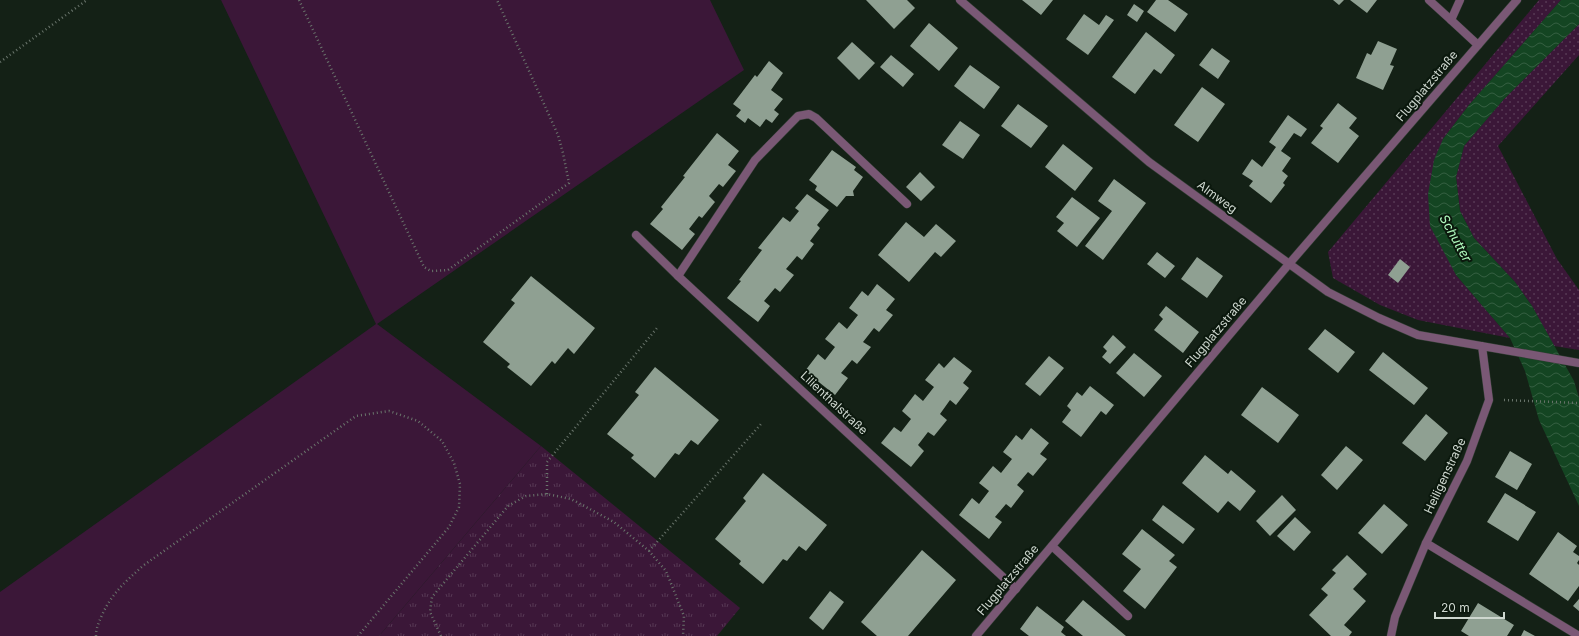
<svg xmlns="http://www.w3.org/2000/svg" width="1579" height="636" font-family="Inter,sans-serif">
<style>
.grass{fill:url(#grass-dots)}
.park{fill:url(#park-tufts)}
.garden{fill:#3b1738}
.water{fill:url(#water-waves)}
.building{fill:#8fa092}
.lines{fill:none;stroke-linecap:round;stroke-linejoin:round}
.service-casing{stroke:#323e34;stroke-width:9}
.minor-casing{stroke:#323e34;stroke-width:9}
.tertiary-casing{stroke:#323e34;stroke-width:9}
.path{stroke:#6a756c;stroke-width:2.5;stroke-dasharray:1 3;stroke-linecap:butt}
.service{stroke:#7a5875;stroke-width:8}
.minor{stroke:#7a5875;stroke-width:8}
.tertiary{stroke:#7a5875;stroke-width:8}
.labels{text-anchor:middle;stroke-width:4;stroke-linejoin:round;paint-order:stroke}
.street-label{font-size:12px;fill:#ced7cf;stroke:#0b180d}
.water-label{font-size:13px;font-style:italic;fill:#aff9bd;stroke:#0b180d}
</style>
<defs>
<pattern id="grass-dots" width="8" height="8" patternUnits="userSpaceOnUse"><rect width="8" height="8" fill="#3b1738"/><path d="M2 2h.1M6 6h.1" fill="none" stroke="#563854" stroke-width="1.8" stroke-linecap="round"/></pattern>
<pattern id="park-tufts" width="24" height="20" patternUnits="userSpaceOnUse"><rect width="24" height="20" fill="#3b1738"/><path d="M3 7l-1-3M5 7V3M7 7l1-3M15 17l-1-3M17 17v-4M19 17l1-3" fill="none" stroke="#563854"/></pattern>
<pattern id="water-waves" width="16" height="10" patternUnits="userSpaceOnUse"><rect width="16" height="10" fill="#144522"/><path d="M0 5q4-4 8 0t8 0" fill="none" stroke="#355f41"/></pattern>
</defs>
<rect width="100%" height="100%" fill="#142116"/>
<!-- grass -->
<path class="grass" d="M 1539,0 L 1561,0 L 1469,105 L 1443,139 L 1456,275 L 1510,338 L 1418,320 L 1380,305 L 1333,278 L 1328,252 Z
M 1579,24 L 1579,55 L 1498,146 L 1557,259 L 1579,290 L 1579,350 L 1554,346 L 1532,306 L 1515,282 L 1474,238 L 1460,211 L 1456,177 L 1464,146 L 1504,99 Z"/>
<!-- park -->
<path class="park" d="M 541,446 L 740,608 L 717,636 L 379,636 Z"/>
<!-- garden -->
<path class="garden" d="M 221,0 L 710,0 L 744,70 L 377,324 L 541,446 L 379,636 L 0,636 L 0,592 L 376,324 Z"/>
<!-- water -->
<path class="water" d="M 1561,0 L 1579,0 L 1579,24 L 1504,99 L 1464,146 L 1456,177 L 1460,211 L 1474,238 L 1515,282 L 1532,306 L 1574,381 L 1579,398 L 1579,506 L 1539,420 L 1525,371 L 1510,338 L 1456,275 L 1430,226 L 1428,194 L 1434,160 L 1443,139 L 1469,105 Z"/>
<!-- building -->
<path class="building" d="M 866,0 L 907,0 L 915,8 L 894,29 Z
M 1022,0 L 1053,0 L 1041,15 Z
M 1156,0 L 1168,0 L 1188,14 L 1175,32 L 1147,12 Z
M 1333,0 L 1344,0 L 1339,5 Z
M 1350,0 L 1377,0 L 1367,13 Z
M 1134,4 L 1144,11 L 1137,22 L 1127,15 Z
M 1084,14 L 1099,25 L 1106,15 L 1114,20 L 1088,55 L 1066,39 Z
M 929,23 L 958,48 L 939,71 L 910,46 Z
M 1146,32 L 1175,55 L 1161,74 L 1154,69 L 1135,94 L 1112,77 Z
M 1378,41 L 1397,49 L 1390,65 L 1394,66 L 1383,90 L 1356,78 L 1367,53 L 1371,55 Z
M 852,42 L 875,63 L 859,80 L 837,58 Z
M 1212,48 L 1230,61 L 1218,79 L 1199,65 Z
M 891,55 L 914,74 L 903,87 L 880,67 Z
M 769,61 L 783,73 L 771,90 L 783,99 L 774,110 L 779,114 L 772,123 L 766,119 L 760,127 L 748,118 L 745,123 L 736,116 L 741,110 L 733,104 L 755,75 L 757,77 Z
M 970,65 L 1000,87 L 984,109 L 954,86 Z
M 1202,87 L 1225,104 L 1198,142 L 1174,125 Z
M 1338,103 L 1357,118 L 1349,128 L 1359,136 L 1338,163 L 1311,143 L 1323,128 L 1320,126 Z
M 1018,104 L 1048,126 L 1031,148 L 1001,126 Z
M 1288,115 L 1307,129 L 1301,137 L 1294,133 L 1281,151 L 1291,158 L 1282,171 L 1288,176 L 1283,183 L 1285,185 L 1271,203 L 1249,186 L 1253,181 L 1242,174 L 1252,159 L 1262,167 L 1276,147 L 1269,142 Z
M 960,121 L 980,135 L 963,159 L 942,145 Z
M 717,133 L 739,151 L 728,165 L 736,171 L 723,187 L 719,184 L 709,196 L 715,202 L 702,218 L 699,216 L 689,229 L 695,234 L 682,250 L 650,224 L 663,209 L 661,207 L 685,177 L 683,176 Z
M 1063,144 L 1093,168 L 1075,191 L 1045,167 Z
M 832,150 L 856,167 L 854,170 L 863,177 L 853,191 L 854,196 L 846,196 L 837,207 L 815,190 L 817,186 L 809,180 Z
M 920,172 L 935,187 L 921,201 L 906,187 Z
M 1114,179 L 1146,203 L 1103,260 L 1085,246 L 1112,211 L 1098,201 Z
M 807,194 L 829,210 L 817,225 L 820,228 L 810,241 L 814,244 L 802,260 L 797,256 L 786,269 L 794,275 L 780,292 L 775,288 L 764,301 L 770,306 L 758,322 L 727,298 L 741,281 L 739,280 L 762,250 L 758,248 L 783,217 L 790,222 L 799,211 L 795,208 Z
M 1072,197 L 1100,218 L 1077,247 L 1057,231 L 1064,223 L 1056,217 Z
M 906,222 L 924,237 L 936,224 L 956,241 L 941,257 L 935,252 L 909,282 L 878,255 Z
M 1157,252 L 1175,266 L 1165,278 L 1147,264 Z
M 1197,257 L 1223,276 L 1207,298 L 1181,279 Z
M 1400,259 L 1410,267 L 1398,283 L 1388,275 Z
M 531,276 L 595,328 L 574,354 L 568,348 L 555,364 L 552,361 L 531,386 L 507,367 L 510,364 L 483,342 L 515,303 L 511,300 Z
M 877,284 L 895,299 L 886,310 L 893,315 L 879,332 L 874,328 L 863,342 L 871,347 L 857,364 L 852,360 L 841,373 L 848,378 L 835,395 L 805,371 L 818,354 L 825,360 L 835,347 L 825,339 L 839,322 L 847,329 L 858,315 L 849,308 L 862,291 L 868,296 Z
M 1166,306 L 1199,332 L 1183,353 L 1154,330 L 1163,319 L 1159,315 Z
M 1325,329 L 1355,352 L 1338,373 L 1308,349 Z
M 1113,335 L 1126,347 L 1110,364 L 1102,357 L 1107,351 L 1103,347 Z
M 1383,352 L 1428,388 L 1414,405 L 1369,370 Z
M 1134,353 L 1162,376 L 1144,397 L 1116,373 Z
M 1049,356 L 1064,368 L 1040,396 L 1025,384 Z
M 954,357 L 972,371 L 963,383 L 969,388 L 956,405 L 950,400 L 940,414 L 947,420 L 934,436 L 928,432 L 918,445 L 924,451 L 911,467 L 881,443 L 894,427 L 901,432 L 911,419 L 902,411 L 915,394 L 923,401 L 934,387 L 925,380 L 939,363 L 944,368 Z
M 655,367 L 719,420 L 698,445 L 691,440 L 679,455 L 675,453 L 655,478 L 631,458 L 634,455 L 607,434 L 639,395 L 635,392 Z
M 1090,386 L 1114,405 L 1106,415 L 1101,411 L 1081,437 L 1062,422 L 1071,410 L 1067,406 L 1077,392 L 1082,396 Z
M 1262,387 L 1299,415 L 1278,443 L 1241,415 Z
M 1426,414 L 1448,433 L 1425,461 L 1402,443 Z
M 1031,428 L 1049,443 L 1040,454 L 1047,459 L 1033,476 L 1028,472 L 1017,485 L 1024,491 L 1011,508 L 1006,504 L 995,517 L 1002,522 L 989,539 L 959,515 L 972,498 L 979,504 L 989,491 L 979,483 L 993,466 L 1001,473 L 1012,459 L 1003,452 L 1016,435 L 1022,440 Z
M 1346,446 L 1363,460 L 1337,490 L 1321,475 Z
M 1510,451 L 1532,464 L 1517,490 L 1495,477 Z
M 1205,455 L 1228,474 L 1231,470 L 1256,491 L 1240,511 L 1228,501 L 1218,513 L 1182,483 Z
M 763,473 L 827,525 L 806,551 L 799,546 L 787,561 L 783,559 L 763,584 L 739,564 L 741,561 L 715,539 L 746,501 L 743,498 Z
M 1505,493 L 1536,512 L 1518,541 L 1487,522 Z
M 1282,495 L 1296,510 L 1270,536 L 1256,521 Z
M 1384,504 L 1408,525 L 1382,554 L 1358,533 Z
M 1163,505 L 1195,529 L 1183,544 L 1152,520 Z
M 1295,517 L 1311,532 L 1294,551 L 1277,536 Z
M 1142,529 L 1175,555 L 1169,561 L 1177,567 L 1145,609 L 1123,591 L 1141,569 L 1122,554 Z
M 1558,532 L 1577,546 L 1573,552 L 1579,556 L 1579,560 L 1577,563 L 1579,565 L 1579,586 L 1568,601 L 1529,574 Z
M 922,550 L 956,580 L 908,636 L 877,636 L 861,622 Z
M 1347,555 L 1367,574 L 1353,589 L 1366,601 L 1344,625 L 1352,632 L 1349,636 L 1331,636 L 1309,615 L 1328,595 L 1321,589 L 1336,573 L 1332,570 Z
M 830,591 L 844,602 L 823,630 L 809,618 Z
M 1579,599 L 1579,611 L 1573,606 Z
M 1083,600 L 1126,636 L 1083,636 L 1065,621 Z
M 1478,603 L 1514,625 L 1507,636 L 1469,636 L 1461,631 Z
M 1037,606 L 1064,627 L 1061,632 L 1066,636 L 1029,636 L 1020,629 Z
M 1524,630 L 1535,636 L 1521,636 Z"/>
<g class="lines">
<defs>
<path id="service" d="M 1429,0 L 1451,20
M 678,276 L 755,160 L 798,116 L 809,114 L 816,118 L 907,204
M 1426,543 L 1579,636
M 1052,546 L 1128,616"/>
<path id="minor" d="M 960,0 L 1149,162 L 1328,292 L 1379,318 L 1418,335 L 1579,363
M 1460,0 L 1451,20 L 1478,45
M 636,235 L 678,276 L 1016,589
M 1391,636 L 1395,617 L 1426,543 L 1467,461 L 1489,400 L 1482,346"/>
<path id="tertiary" d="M 976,636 L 1289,264 L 1517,0"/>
</defs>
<!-- service casing -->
<use href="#service" class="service-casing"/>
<!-- minor casing -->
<use href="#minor" class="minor-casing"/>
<!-- tertiary casing -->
<use href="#tertiary" class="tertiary-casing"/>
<!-- path -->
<path class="path" d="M 299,0 L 424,267 L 431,271 L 448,270 L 569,183 L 563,153 L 558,135 L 497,0
M 0,62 L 87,0
M 1504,400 L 1579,403
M 547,494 L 547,462 L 657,328
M 649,551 L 761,424
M 96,636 C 96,628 99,622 102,615 C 112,593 126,581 144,565 L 356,416 L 389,411 L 418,421 L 442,441 L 454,463 L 460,484 L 459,507 L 449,527 L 358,636
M 441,636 L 430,612 L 432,597 L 508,506 L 526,496 L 547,494 L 571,499 L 614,522 L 649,551 L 666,571 L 684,616 L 683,636"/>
<!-- service -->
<use href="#service" class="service"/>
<!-- minor -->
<use href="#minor" class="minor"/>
<!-- tertiary -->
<use href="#tertiary" class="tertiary"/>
</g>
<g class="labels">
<!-- street labels -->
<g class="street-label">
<text transform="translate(1427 86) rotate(-50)" y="4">Flugplatzstraße</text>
<text transform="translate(1217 197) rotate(36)" y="4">Almweg</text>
<text transform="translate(1216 332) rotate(-50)" y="4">Flugplatzstraße</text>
<text transform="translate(834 403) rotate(43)" y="4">Lilienthalstraße</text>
<text transform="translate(1445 476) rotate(-65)" y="4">Heiligenstraße</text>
<text transform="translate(1008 580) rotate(-50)" y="4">Flugplatzstraße</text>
</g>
<!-- water labels -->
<g class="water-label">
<text transform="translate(1456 238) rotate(61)" y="5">Schutter</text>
</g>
</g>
<!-- scale -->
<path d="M1435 612v6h69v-6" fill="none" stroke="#ced7cf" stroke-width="2"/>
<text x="1441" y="612" font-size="12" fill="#ced7cf" stroke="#0b180d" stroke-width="3" paint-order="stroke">20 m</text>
</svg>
